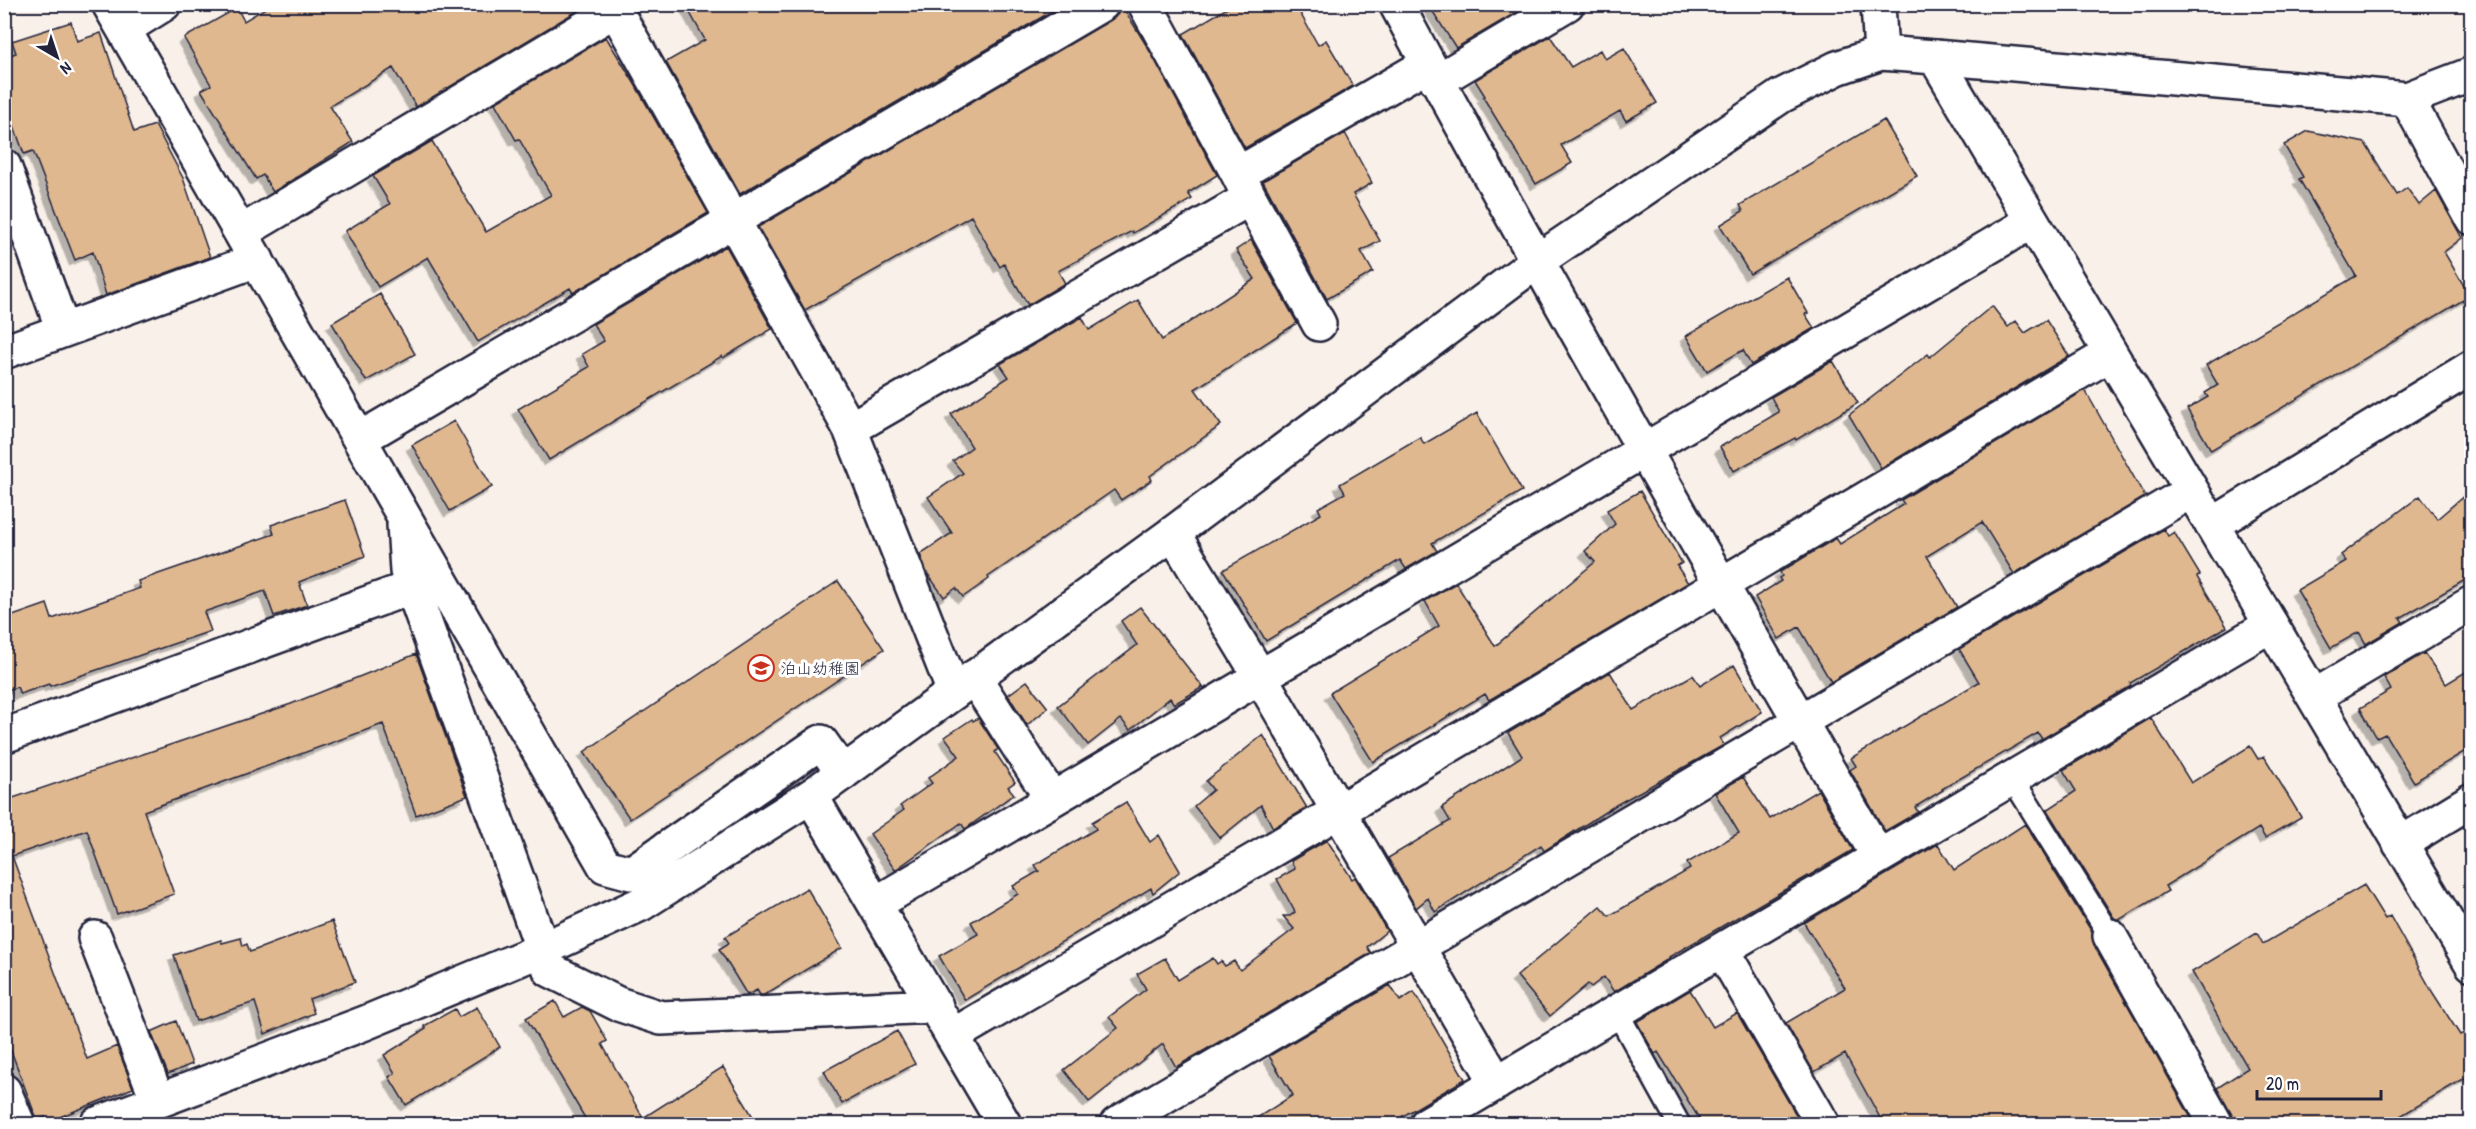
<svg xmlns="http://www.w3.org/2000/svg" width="2476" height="1129" font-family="'Patrick Hand','Klee One',sans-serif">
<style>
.building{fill:#dfb890;stroke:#22223b;stroke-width:1.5;filter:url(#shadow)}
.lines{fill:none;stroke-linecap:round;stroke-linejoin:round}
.lane-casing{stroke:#22223b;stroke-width:26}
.street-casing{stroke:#22223b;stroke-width:38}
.secondary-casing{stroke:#22223b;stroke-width:38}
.lane{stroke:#fff;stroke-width:21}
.street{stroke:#fff;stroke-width:33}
.secondary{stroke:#fff;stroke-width:33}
.labels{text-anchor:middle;stroke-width:6;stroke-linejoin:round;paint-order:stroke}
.poi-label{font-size:16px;fill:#22223b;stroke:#fff;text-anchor:start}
</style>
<defs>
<filter id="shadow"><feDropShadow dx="-5.5" dy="5.5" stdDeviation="0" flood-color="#0004"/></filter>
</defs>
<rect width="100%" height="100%" fill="#f9f1e9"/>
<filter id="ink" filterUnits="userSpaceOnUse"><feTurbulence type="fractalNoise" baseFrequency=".0167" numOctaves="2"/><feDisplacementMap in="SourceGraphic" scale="12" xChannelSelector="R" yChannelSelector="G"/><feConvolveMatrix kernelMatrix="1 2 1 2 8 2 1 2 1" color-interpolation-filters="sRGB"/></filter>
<g filter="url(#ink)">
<!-- building -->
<path class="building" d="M 272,4 L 587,4 L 587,5 L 416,107 L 393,68 L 330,106 L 353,142 L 273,192 L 263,175 L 256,179 L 201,90 L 211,85 L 184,38 L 237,8 L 244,21 Z
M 685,4 L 1064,4 L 740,194 L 666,62 L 705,40 Z
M 1121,4 L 1151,53 L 1217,175 L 1188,193 L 1192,199 L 1133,233 L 1132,231 L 1058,271 L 1065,283 L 1028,305 L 1004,264 L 1000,267 L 971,216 L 805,310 L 758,227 L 1111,20 L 1118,14 Z
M 1234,4 L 1295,4 L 1318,45 L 1326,40 L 1353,86 L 1245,148 L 1183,34 Z
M 1428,4 L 1513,4 L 1517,12 L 1456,48 Z
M 71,22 L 77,41 L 101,33 L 134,132 L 155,125 L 183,178 L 210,257 L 106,295 L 93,252 L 75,260 L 33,151 L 24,154 L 4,98 L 4,57 L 16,53 L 12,41 Z
M 1550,36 L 1571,67 L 1600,50 L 1605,59 L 1624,48 L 1657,103 L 1626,121 L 1620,111 L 1561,145 L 1572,163 L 1536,184 L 1483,97 L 1485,96 L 1475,80 Z
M 606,37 L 633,81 L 708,213 L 573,293 L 570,288 L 478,342 L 428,257 L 378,287 L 345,231 L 390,204 L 373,176 L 432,141 L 486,232 L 551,195 L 519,139 L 516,140 L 495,103 Z
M 1884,120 L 1917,176 L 1750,274 L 1720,225 L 1743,211 L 1740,205 Z
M 2308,131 L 2365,143 L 2397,195 L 2407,188 L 2419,205 L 2436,191 L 2462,238 L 2444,252 L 2470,296 L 2211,450 L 2187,409 L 2208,397 L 2205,393 L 2218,385 L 2206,365 L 2356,276 L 2299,179 L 2303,177 L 2284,145 Z
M 1345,133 L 1372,183 L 1353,194 L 1380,241 L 1361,251 L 1373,272 L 1327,299 L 1263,181 Z
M 1251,240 L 1297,323 L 1195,389 L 1221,425 L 1150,476 L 1152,480 L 1121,500 L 1114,490 L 988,577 L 989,579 L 963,597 L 956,588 L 944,597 L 927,573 L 920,554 L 952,533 L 928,497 L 963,473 L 953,461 L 972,447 L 951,414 L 1009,377 L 1000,364 L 1082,317 L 1089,330 L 1138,300 L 1162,340 L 1255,279 L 1236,250 Z
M 726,246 L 772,329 L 723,358 L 722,356 L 549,460 L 518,409 L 589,367 L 582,354 L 604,341 L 593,324 Z
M 1787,277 L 1808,313 L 1805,314 L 1814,328 L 1751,365 L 1743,350 L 1707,371 L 1686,336 Z
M 380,294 L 415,354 L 366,381 L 332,323 Z
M 1992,306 L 2008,327 L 2016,321 L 2025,333 L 2046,320 L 2069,356 L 1881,468 L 1849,415 L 1928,354 L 1930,357 Z
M 1833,361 L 1858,403 L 1796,440 L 1795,438 L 1734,471 L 1720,447 L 1779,412 L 1771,397 Z
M 2085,390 L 2145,497 L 2014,574 L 1982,522 L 1927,556 L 1957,607 L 1831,682 L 1799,627 L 1779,639 L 1755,597 L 1781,581 L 1779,578 L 1782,576 L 1780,572 L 1836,538 L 1840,544 L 1904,504 L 1901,500 Z
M 1477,413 L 1522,491 L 1432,543 L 1437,551 L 1406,569 L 1400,560 L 1266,641 L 1223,570 L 1321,514 L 1318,508 L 1345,493 L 1340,484 L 1420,437 L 1424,444 Z
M 454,421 L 492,487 L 450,511 L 412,445 Z
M 2472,489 L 2472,576 L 2400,618 L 2403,622 L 2366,644 L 2359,632 L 2331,648 L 2297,590 L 2346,561 L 2341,555 L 2420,496 L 2437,519 Z
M 1640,491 L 1682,563 L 1677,566 L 1688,583 L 1489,700 L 1485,694 L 1373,762 L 1330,693 L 1439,626 L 1425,601 L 1456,583 L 1495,646 L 1595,562 L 1585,551 L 1615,524 L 1607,510 Z
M 345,500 L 365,556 L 299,582 L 307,605 L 274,616 L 265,591 L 204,612 L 211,631 L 50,686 L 49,684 L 20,694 L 17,687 L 4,691 L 4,619 L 47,604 L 52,619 L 140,588 L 138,581 L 274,534 L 271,525 Z
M 2164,529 L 2168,536 L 2174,532 L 2200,575 L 2197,577 L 2227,627 L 2130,683 L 2131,686 L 2042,739 L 2038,733 L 1942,789 L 1943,790 L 1915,807 L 1918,812 L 1885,831 L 1850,770 L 1856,766 L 1851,758 L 1979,682 L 1959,649 Z
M 838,581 L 884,649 L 630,819 L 584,752 Z
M 1140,607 L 1203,687 L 1174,704 L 1170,698 L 1130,730 L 1121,719 L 1088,745 L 1058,706 L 1137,645 L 1121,621 Z
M 2424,653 L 2446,684 L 2472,668 L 2472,747 L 2414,782 L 2385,734 L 2377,738 L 2360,708 L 2391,690 L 2384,677 Z
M 416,654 L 467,796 L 416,815 L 383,724 L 144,811 L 174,894 L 117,914 L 87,830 L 12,856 L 87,1059 L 117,1046 L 133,1088 L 47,1122 L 45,1117 L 37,1120 L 4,1032 L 4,801 L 291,704 Z
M 1734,665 L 1762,712 L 1720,738 L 1724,745 L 1616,805 L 1544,851 L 1541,845 L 1435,912 L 1428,898 L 1416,908 L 1388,858 L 1450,821 L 1442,807 L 1522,756 L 1508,733 L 1610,672 L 1633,710 L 1693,675 L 1700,686 Z
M 1027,681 L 1048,708 L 1027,725 L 1008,695 Z
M 978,718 L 998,749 L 995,752 L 1015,782 L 1008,787 L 1014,794 L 965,829 L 961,823 L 895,870 L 870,834 L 904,810 L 900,806 L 932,783 L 928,778 L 959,756 L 945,737 L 972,719 L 973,721 Z
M 2151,718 L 2191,783 L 2250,746 L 2258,759 L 2264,756 L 2301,817 L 2265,838 L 2259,828 L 2165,886 L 2168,891 L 2119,920 L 2114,918 L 2047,810 L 2076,791 L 2063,770 Z
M 1263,735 L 1307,808 L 1273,828 L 1261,805 L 1220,838 L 1194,806 L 1213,790 L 1206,781 Z
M 1743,777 L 1770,819 L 1818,790 L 1853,850 L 1669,957 L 1670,958 L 1614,992 L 1604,977 L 1591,987 L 1588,984 L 1550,1016 L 1517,976 L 1600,906 L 1609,916 L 1690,869 L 1687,863 L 1739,833 L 1715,793 Z
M 1126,802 L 1150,842 L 1159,835 L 1180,871 L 1153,893 L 1151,888 L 965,1000 L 939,956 L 978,934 L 971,922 L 1018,894 L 1013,886 L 1039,871 L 1035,865 L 1096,829 L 1092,822 Z
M 2025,824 L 2092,932 L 2094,945 L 2195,1125 L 1884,1125 L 1845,1054 L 1814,1072 L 1786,1023 L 1845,988 L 1804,923 L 1938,844 L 1954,870 Z
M 1327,840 L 1352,879 L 1355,877 L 1387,931 L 1367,947 L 1371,953 L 1176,1067 L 1163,1044 L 1089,1102 L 1064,1070 L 1118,1028 L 1109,1017 L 1146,989 L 1137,974 L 1165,958 L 1178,980 L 1213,958 L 1217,964 L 1221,961 L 1225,966 L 1234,961 L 1240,970 L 1294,929 L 1283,916 L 1290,916 L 1295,912 L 1277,879 L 1295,869 L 1291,861 Z
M 2364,885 L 2385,919 L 2390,916 L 2433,993 L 2460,1035 L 2472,1029 L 2472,1074 L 2385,1125 L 2235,1125 L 2232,1115 L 2217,1088 L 2248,1068 L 2192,972 L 2257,933 L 2263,944 Z
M 807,888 L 842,948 L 764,995 L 760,995 L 757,990 L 747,995 L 719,949 L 729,943 L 725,937 Z
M 332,921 L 355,982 L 309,999 L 314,1013 L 265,1034 L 255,1002 L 196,1021 L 174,955 L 221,940 L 222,943 L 241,938 L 243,946 L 247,944 L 250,952 Z
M 1390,985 L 1400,1001 L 1414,992 L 1465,1079 L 1388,1125 L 1246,1125 L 1293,1095 L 1269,1056 Z
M 1690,990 L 1713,1027 L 1737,1013 L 1802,1125 L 1703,1125 L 1658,1052 L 1655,1054 L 1637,1022 Z
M 555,1001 L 564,1017 L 582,1007 L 590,1011 L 607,1041 L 602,1044 L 643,1118 L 723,1067 L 758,1125 L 589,1125 L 526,1018 Z
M 477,1007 L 500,1047 L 406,1105 L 389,1077 L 395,1073 L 384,1055 L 426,1029 L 424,1026 L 455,1009 L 459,1017 Z
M 176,1021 L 192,1064 L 168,1074 L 151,1032 Z
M 897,1031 L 915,1064 L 842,1104 L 824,1071 Z"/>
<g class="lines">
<defs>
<path id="lane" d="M 2012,778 L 2110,936
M 1617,1012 L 1679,1124"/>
<path id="street" d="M 109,4 L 605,866 L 631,873 L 821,742 L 843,773
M 612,4 L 850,429 L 954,692
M 1145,4 L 1238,174 L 1428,64
M 1396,4 C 1551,292 1715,574 1878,856
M 1878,4 L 1881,53
M 124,29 L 164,4
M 1935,57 L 2407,99 L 2472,74
M 1437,81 L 1567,4
M 2407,99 L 2472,218
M 4,166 L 63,330
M 1250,198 L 1319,324
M 242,232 L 615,10
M 4,352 L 257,260
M 850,429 L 1250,198 L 1238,174
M 360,439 L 1102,4
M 404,524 L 407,571 L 412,587 L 550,970 L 618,1004 L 661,1018 L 936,1006
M 2212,525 L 2472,367
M 1173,533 L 1261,678 L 1497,1083
M 974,677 L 1052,799
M 2315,696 L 2472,603
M 4,736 L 412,587
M 2400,844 L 2472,800
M 875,904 L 2031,222
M 2110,936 L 2216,1124
M 95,938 L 158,1101
M 1722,950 L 1823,1124
M 952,1036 L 1339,811 L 2110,354
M 4,1091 L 18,1124
M 97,1124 L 365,1023 L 541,950 L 641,904 L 811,796 L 1004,1124
M 1117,1124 L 2191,491
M 1427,1124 L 2271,625"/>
<path id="secondary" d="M 811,796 L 1173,533 L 1536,262 L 1781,96 L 1837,68 L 1881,53 L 1935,57 L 2472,964"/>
</defs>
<!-- lane casing -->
<use href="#lane" class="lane-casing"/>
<!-- street casing -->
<use href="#street" class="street-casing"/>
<!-- secondary casing -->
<use href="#secondary" class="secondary-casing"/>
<!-- lane -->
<use href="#lane" class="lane"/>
<!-- street -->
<use href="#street" class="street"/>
<!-- secondary -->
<use href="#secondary" class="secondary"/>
</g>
</g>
<!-- icons -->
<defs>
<symbol id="school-ring" viewBox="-11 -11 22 22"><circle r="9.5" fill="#fff" stroke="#c8321e" stroke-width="1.5"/><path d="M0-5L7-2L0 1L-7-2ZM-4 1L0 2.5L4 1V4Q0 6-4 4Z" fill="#c8321e"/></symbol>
</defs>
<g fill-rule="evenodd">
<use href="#school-ring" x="746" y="653" width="30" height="30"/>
</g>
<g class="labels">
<!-- poi labels -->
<g class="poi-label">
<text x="780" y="674">泊山幼稚園</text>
</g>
</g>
<!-- margin -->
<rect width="2476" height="1129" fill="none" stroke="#fff" stroke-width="24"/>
<rect x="12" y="12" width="2452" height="1105" fill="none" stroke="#22223b" stroke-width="2" filter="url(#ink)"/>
<!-- north arrow -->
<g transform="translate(57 57) rotate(141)" stroke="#ffffff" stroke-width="4.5" paint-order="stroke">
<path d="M0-4.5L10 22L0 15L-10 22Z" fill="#22223b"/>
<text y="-9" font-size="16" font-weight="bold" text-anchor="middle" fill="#22223b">N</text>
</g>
<!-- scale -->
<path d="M2257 1090v9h124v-9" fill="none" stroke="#22223b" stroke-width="3"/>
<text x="2266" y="1090" font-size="18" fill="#22223b" stroke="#ffffff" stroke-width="4.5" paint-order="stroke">20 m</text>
</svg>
